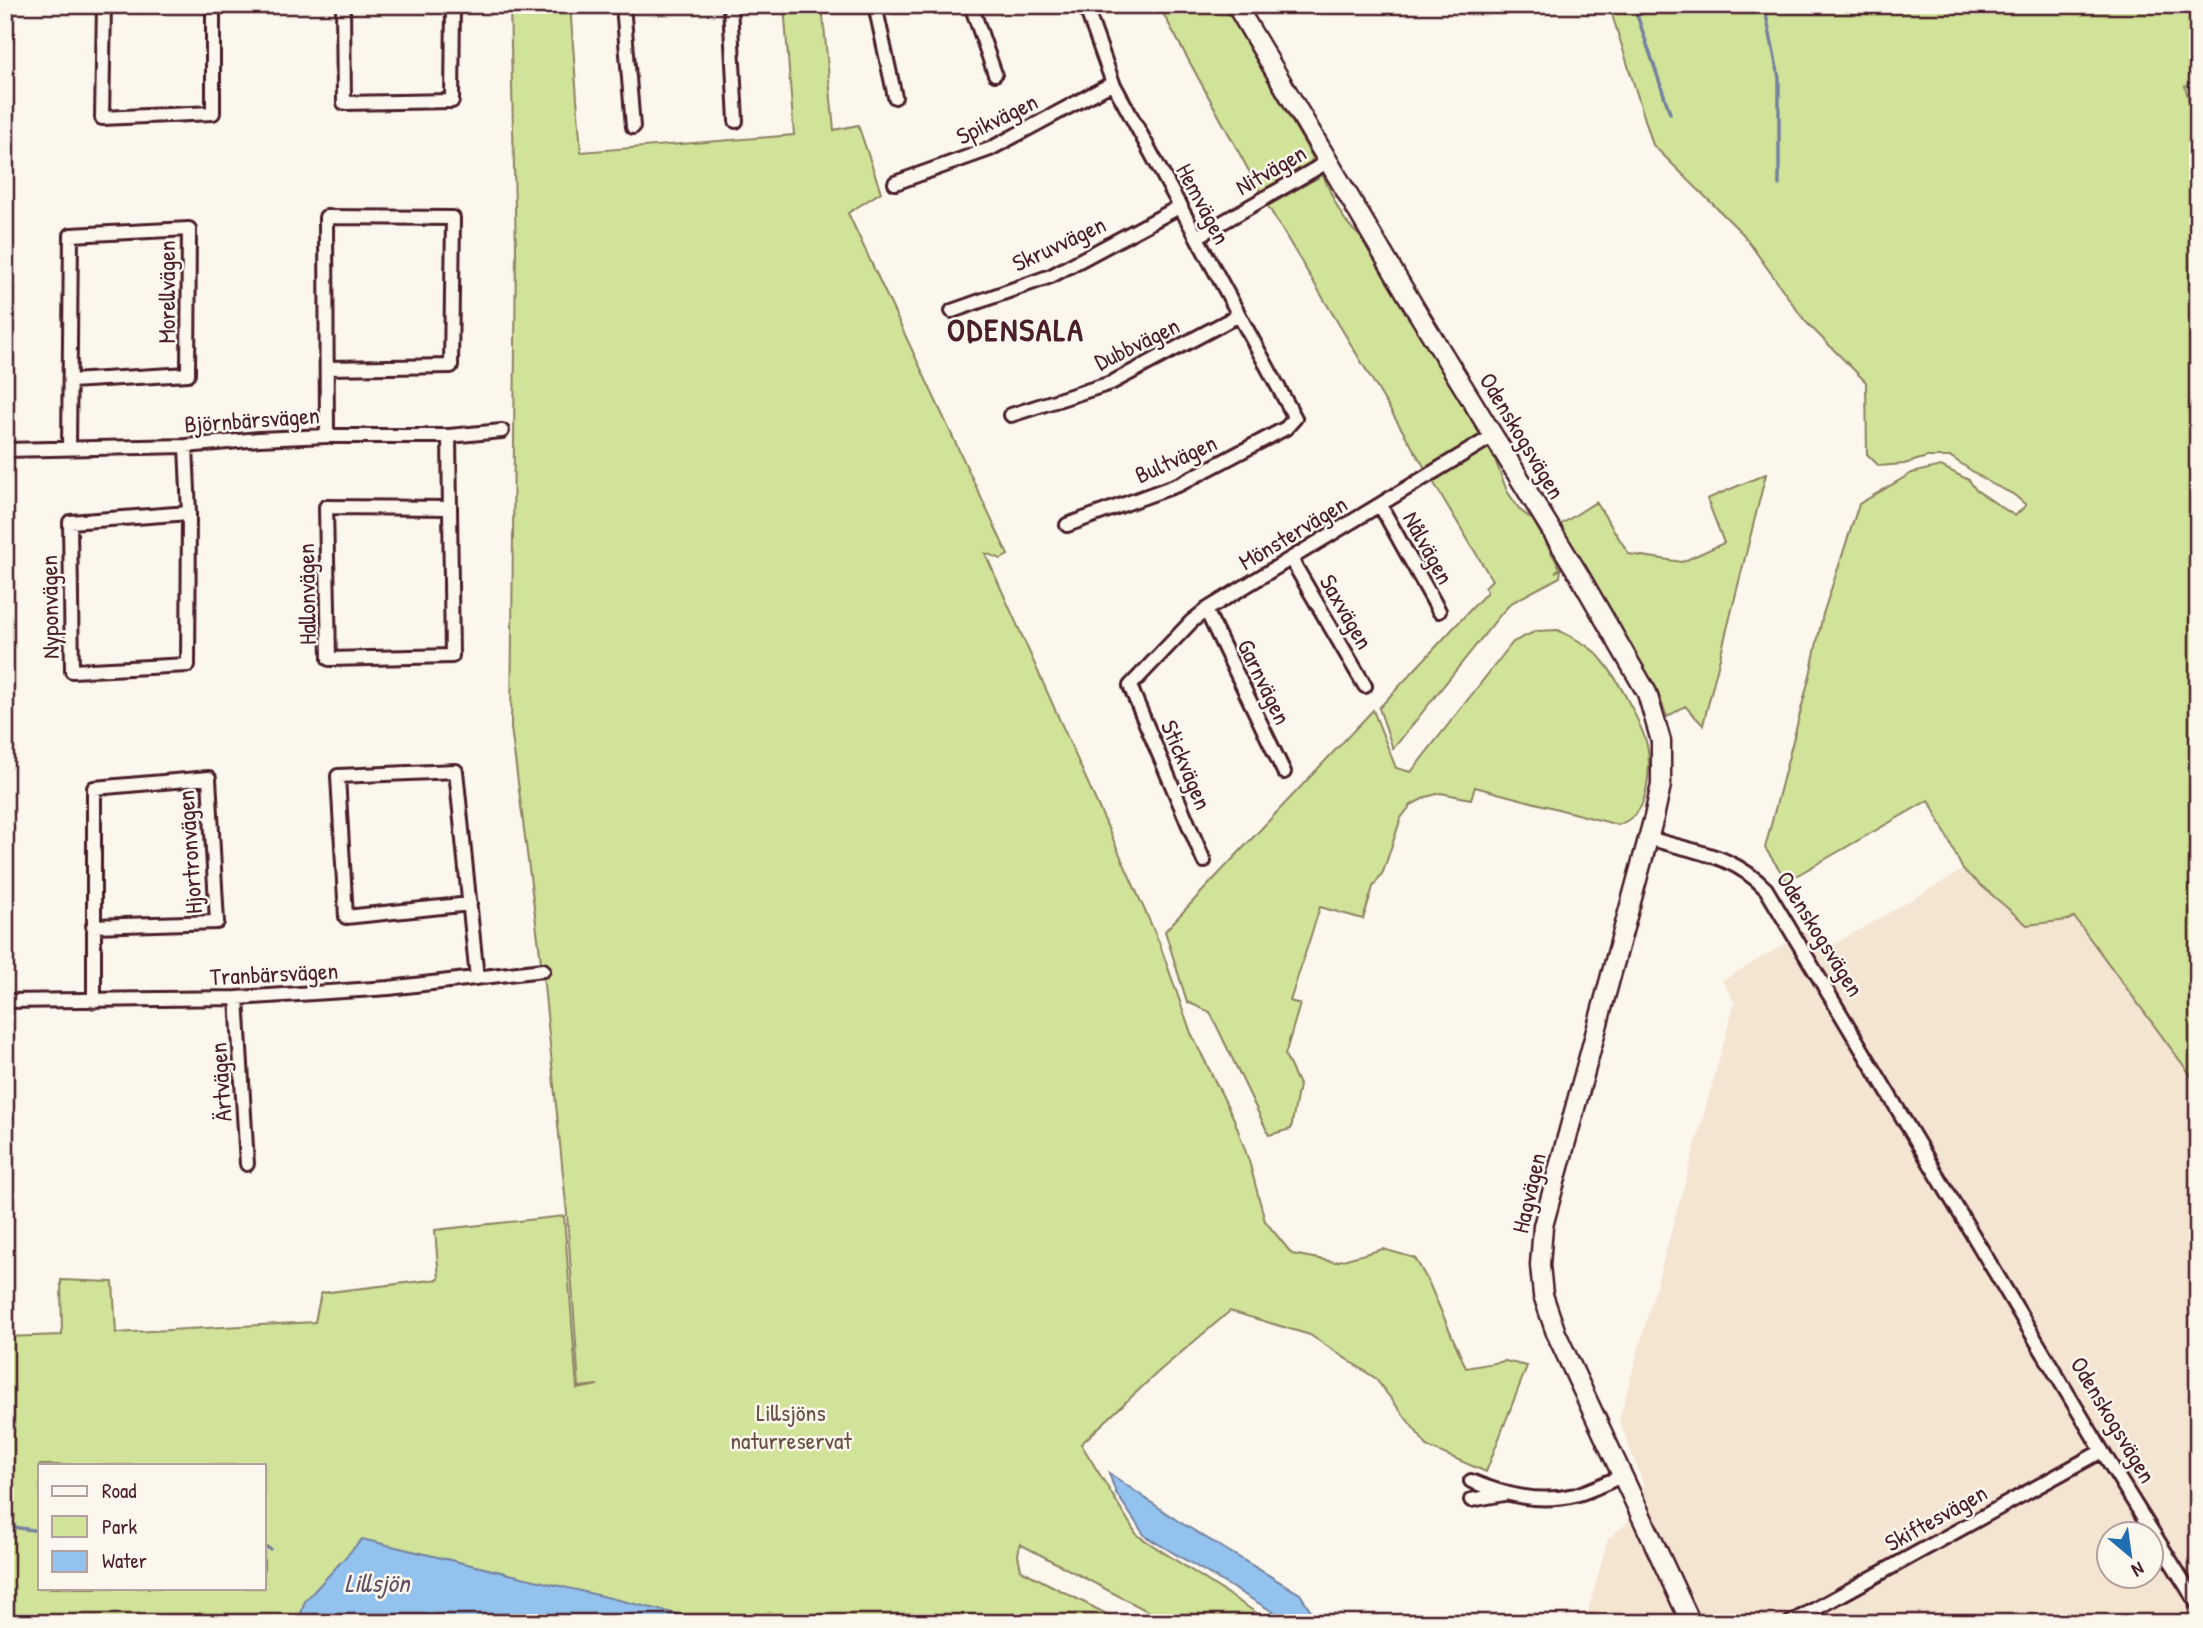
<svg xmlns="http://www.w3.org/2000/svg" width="2203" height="1628" font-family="'Patrick Hand',sans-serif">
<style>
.built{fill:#f4e4d2;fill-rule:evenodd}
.green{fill:#d0e398;stroke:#8d8162;stroke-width:2;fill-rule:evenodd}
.water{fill:#92c2ed;stroke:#75819f;stroke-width:2}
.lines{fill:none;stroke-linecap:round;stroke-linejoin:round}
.stream{stroke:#75819f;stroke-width:3.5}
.street-casing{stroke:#4a1f2b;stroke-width:18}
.secondary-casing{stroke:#4a1f2b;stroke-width:23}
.street{stroke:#fbf7ec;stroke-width:12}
.secondary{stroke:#fbf7ec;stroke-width:18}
.labels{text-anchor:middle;stroke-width:5;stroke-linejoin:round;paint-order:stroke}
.street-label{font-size:24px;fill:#4a1f2b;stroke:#fbf7ec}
.park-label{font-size:24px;fill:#6c5046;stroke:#fbf7ec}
.water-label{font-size:26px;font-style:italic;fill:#605065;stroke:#fbf7ec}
.district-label{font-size:32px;font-weight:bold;letter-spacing:2px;fill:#4a1f2b;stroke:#fbf7ec}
</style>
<rect width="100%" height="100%" fill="#fbf7ec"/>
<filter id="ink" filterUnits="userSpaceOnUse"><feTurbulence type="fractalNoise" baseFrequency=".0143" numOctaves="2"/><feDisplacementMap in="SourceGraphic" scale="14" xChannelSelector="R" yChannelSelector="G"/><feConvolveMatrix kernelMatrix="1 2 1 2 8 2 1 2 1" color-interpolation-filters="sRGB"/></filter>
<g filter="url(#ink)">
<!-- built -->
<path class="built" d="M 1963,870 L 2027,925 L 2068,920 L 2073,917 L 2198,1085 L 2198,1623 L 1585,1623 L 1608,1539 L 1627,1523 L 1644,1486 L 1619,1420 L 1735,1002 L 1722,981 L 1815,926 L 1828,948 ZM 2108,1534 L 2150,1534 L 2150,1576 L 2108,1576 Z"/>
<!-- green -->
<path class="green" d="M 510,5 L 570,5 L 581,152 L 794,135 L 784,5 L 822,5 L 834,130 L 858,125 L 881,192 L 848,213 L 1008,555 L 1001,559 L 985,553 L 1159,942 L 1191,1033 L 1234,1119 L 1249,1161 L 1265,1221 L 1292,1254 L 1335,1262 L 1383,1249 L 1415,1258 L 1428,1281 L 1466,1368 L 1505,1361 L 1527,1366 L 1486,1472 L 1428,1447 L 1375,1378 L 1310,1335 L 1230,1311 L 1157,1373 L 1081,1444 L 1137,1535 L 1272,1623 L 1170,1623 L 1020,1544 L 1018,1555 L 1021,1570 L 1124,1623 L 5,1623 L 5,1337 L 62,1335 L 61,1280 L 113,1282 L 116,1333 L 315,1322 L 321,1293 L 439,1279 L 435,1230 L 564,1216 L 577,1389 L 598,1385 L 579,1387 L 567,1214 L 544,985 L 511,728 L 516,249 ZM 40,1465 L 264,1465 L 264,1588 L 40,1588 Z
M 1161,5 L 1224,5 L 1313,158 L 1309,164 L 1261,193 L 1164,15 Z
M 1609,5 L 2198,5 L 2198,84 L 2185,86 L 2198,133 L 2198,1085 L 2074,917 L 2068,920 L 2027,925 L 1963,870 L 1929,800 L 1787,881 L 1765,848 L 1810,675 L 1823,614 L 1859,504 L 1912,473 L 1941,466 L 1969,480 L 1976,490 L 2015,516 L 2026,505 L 2013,494 L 1990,483 L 1951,457 L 1927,457 L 1904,464 L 1879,466 L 1867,454 L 1866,382 L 1805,321 L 1743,234 L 1653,145 Z
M 1323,175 C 1334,200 1342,224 1365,240 L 1494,457 L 1507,491 L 1520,510 L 1533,520 L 1560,568 L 1555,572 L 1561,569 L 1560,577 L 1511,603 L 1501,614 L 1393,749 L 1379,708 L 1487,592 L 1485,587 L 1492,580 L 1268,206 Z
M 1766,474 L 1703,725 L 1685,706 L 1667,717 L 1656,688 L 1560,525 L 1596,502 L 1629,554 L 1682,562 L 1724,543 L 1707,499 Z
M 1558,630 C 1573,638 1592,646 1602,660 C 1617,677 1641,723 1647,745 C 1651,762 1648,789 1642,804 C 1638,814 1628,821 1618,825 L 1475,787 L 1471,799 L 1441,793 L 1426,797 L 1411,805 L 1401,818 L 1383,872 L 1373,887 L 1363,919 L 1320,907 L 1290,1001 L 1300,1004 L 1285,1055 L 1299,1085 L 1291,1129 L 1269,1135 L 1210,1012 L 1187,1002 L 1165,931 L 1373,710 L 1396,768 L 1411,772 L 1513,642 L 1536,631 Z"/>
<!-- water -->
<path class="water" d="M 1109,1473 L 1178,1521 L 1300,1594 L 1319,1623 L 1292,1623 L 1145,1536 L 1116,1493 Z
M 362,1539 L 715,1623 L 298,1623 L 305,1601 Z"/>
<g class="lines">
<!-- stream -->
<path class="stream" d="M 1669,5 L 1637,15 L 1670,113
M 1764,5 L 1779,78 L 1779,185
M 5,1526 L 40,1531
M 264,1546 L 270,1549"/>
<defs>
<path id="street" d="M 104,5 L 102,118 L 213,113 L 213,5
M 343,5 L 344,103 L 452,101 L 453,5
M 623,5 L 633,127
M 730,5 L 736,121
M 875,5 L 895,97
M 971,5 L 995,74
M 895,183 L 990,149 L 1113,83
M 1197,237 L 1329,161
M 952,311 L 1051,276 L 1181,206
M 327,368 L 451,366 L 453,218 L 326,217 L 327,436
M 1011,415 L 1111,383 L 1239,315
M 449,436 L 452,656 L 329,659 L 326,507 L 450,508
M 186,446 L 189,513 L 188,665 L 72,671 L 70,522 L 189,513
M 69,449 L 71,235 L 189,229 L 188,374 L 70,381
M 5,450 L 186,446 L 259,439 L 327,436 L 449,436 L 502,431
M 1380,505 L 1439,611
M 1067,525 L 1180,484 L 1286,428 L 1295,418 L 1113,83 L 1085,5
M 1291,559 L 1365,686
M 1206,610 L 1284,772
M 1649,838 C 1695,853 1731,853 1766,889 L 2102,1451 L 2198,1605
M 1204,861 L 1130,686 L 1192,621 L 1206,610 L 1493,436
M 470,904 L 346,917 L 338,776 L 456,771 L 477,978
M 93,926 L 217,922 L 209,778 L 94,788 L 94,1001
M 237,998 L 247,1164
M 5,1001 L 237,998 L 389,988 L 543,970
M 1471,1481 C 1505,1495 1538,1504 1575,1495 C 1591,1491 1607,1482 1622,1476
M 1471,1500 L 1504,1494
M 1790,1623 L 2102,1451"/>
<path id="secondary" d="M 1236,5 L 1416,310 L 1579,575 L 1647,693 L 1661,741 L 1661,785 L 1654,817 L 1543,1226 L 1540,1265 L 1543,1295 L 1556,1333 L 1691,1623"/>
</defs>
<!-- street casing -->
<use href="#street" class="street-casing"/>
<!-- secondary casing -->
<use href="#secondary" class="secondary-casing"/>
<!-- street -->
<use href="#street" class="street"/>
<!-- secondary -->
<use href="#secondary" class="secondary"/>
</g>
</g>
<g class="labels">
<!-- street labels -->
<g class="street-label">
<text transform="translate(997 119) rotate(-26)" y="8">Spikvägen</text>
<text transform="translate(1271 170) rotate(-30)" y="8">Nitvägen</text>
<text transform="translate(1203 204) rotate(62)" y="8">Hemvägen</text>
<text transform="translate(1059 244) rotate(-25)" y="8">Skruvvägen</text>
<text transform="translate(167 292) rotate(-90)" y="8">Morellvägen</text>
<text transform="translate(1137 344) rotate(-26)" y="8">Dubbvägen</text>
<text transform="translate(252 420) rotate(-4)" y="8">Björnbärsvägen</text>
<text transform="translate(1522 436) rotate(59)" y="8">Odenskogsvägen</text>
<text transform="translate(1176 459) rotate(-24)" y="8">Bultvägen</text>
<text transform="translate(1293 533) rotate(-31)" y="8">Mönstervägen</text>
<text transform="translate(1428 548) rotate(61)" y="8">Nålvägen</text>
<text transform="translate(307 594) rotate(-91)" y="8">Hallonvägen</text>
<text transform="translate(50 607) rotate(-91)" y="8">Nyponvägen</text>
<text transform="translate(1346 612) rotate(60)" y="8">Saxvägen</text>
<text transform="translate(1264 682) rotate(64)" y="8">Garnvägen</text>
<text transform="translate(1186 765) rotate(67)" y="8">Stickvägen</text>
<text transform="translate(190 852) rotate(-94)" y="8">Hjortronvägen</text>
<text transform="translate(1820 934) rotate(58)" y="8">Odenskogsvägen</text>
<text transform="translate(274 974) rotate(-3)" y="8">Tranbärsvägen</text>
<text transform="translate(221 1082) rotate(-94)" y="8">Ärtvägen</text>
<text transform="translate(1529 1193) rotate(-77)" y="8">Hagvägen</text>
<text transform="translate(2113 1420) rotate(59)" y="8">Odenskogsvägen</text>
<text transform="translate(1936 1518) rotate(-29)" y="8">Skiftesvägen</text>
</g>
<!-- park labels -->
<g class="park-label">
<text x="791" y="1421">Lillsjöns<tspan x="791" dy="28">naturreservat</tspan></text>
</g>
<!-- water labels -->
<g class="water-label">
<text x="377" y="1592">Lillsjön</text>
</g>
<!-- district labels -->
<g class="district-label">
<text x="1016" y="341">ODENSALA</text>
</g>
</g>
<!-- margin -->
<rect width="2203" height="1628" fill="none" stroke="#fbf7ec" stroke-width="28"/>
<rect x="14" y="14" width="2175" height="1600" fill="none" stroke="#4a1f2b" stroke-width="2.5" filter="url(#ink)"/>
<!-- legend -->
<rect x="38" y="1464" width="228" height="126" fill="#fbf7ec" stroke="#b4a19f" stroke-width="2"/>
<rect x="52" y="1486" width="35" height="10" fill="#fbf7ec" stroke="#b4a19f" stroke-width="2"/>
<text x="102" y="1498" font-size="21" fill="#4a1f2b">Road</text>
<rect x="52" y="1516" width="35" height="21" fill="#d0e398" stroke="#b4a19f" stroke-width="2"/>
<text x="102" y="1534" font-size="21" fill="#4a1f2b">Park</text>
<rect x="52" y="1551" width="35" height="21" fill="#92c2ed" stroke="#b4a19f" stroke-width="2"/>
<text x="102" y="1568" font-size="21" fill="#4a1f2b">Water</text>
<!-- north arrow -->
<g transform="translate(2130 1555) rotate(151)"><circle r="33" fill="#fbf7ec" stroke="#b4a19f" stroke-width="2"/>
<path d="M0-5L12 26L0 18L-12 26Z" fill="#1f6fb2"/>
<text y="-10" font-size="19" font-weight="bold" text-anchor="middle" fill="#4a1f2b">N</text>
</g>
</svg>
